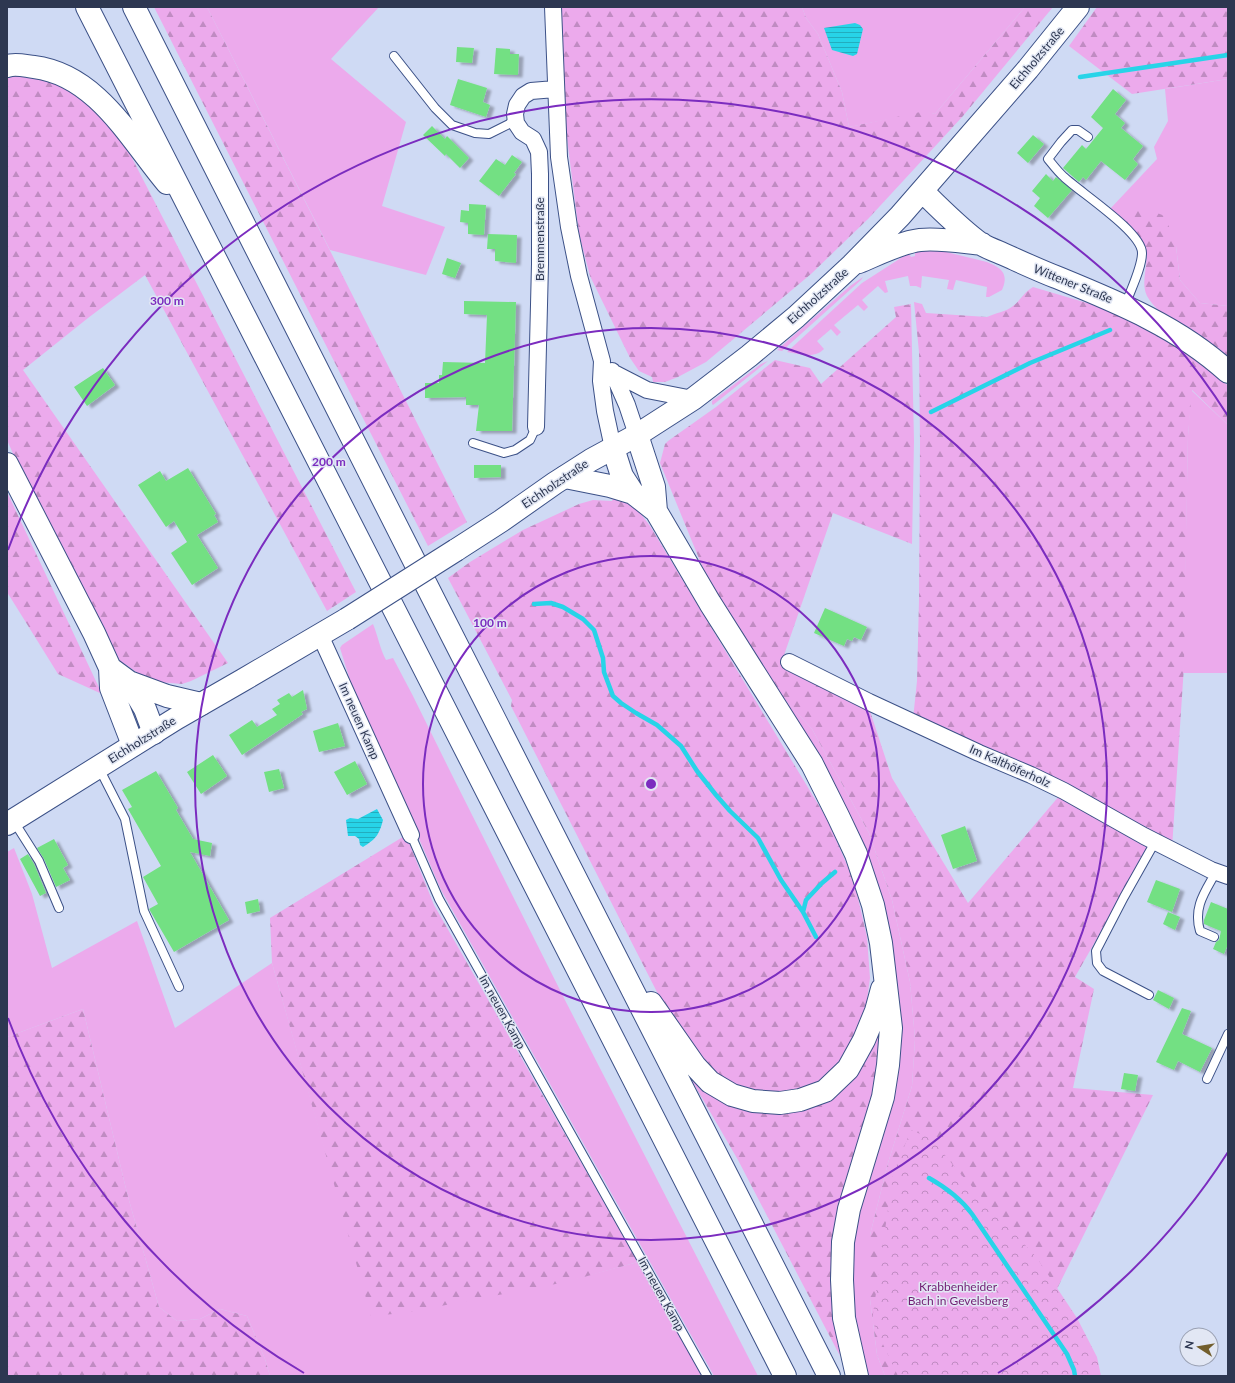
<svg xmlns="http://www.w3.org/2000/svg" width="1235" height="1383" font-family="Lato,sans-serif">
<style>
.grass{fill:#ecaaec}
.forest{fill:url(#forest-firs)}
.park{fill:url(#park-crowns)}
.water{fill:url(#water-rules)}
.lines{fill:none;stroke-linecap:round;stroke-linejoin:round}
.stream{stroke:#27d4e8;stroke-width:4.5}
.building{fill:#73e083;filter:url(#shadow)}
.service-casing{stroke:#3c5187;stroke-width:10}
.minor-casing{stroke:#3c5187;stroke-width:18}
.secondary-casing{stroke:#3c5187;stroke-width:24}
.motorway-casing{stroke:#3c5187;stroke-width:24}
.service{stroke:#fff;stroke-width:8}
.minor{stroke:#fff;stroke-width:16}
.secondary{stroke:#fff;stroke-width:22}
.motorway{stroke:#fff;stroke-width:22}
.secondary-bridge-casing{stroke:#3c5187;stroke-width:24;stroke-linecap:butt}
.secondary-bridge{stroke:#fff;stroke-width:22}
.ring{fill:none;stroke:#7b2cbf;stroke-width:2}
.labels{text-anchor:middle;stroke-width:3;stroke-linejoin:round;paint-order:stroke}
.street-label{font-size:12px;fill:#2d3751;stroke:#e2e7f4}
.park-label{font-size:12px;fill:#711d73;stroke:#e2e7f4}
.centre{fill:#7b2cbf;stroke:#e2e7f4;stroke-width:2}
.ring-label{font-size:12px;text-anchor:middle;font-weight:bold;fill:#7b2cbf;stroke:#e2e7f4;stroke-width:3;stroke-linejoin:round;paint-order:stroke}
</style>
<defs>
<pattern id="forest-firs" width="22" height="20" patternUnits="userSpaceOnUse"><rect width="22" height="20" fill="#ecaaec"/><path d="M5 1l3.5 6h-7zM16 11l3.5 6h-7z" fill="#c08bc2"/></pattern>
<pattern id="park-crowns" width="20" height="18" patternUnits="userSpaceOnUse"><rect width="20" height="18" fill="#ecaaec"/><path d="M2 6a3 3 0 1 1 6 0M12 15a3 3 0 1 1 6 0" fill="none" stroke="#c08bc2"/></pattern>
<pattern id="water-rules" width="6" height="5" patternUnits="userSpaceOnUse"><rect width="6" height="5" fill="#27d4e8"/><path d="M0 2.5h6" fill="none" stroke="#22adbe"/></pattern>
<filter id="shadow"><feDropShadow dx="4.5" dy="2.5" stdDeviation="1" flood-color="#0004"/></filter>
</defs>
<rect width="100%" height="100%" fill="#cfdaf4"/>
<!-- grass -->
<path class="grass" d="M 207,7 L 379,7 L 331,59 L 406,122 L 382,206 L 445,227 L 426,275 L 330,250 Z
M 802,7 L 1025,7 L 935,114 L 925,112 L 849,127 L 842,92 L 818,34 L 806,18 Z
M 1228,79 L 1228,306 L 1200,303 L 1180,280 L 1176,246 L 1119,217 L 1110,209 L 1157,159 L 1154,147 L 1168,121 L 1165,89 Z
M 923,250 L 938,250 L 987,262 C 1002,268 1009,274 1002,290 L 989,297 L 986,297 L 987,287 L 956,280 L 953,290 L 947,289 L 949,280 L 922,276 L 921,288 L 916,286 L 910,286 L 908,276 L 885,281 L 888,292 L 885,293 L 878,286 L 862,300 L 868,307 L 864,311 L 858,305 L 834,325 L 841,332 L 837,336 L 831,329 L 817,341 L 824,349 C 814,359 801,354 787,352 L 862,283 L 904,256 L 909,254 L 911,257 L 915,256 L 915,253 Z
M 863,277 L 861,280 L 782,351 L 777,350 L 850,286 Z
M 768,361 L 713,405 L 712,404 L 712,401 L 761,364 Z
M 1191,390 L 1228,425 L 1228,673 L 1183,673 L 1188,436 Z
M 373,624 C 378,636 380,649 386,660 L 393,658 L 413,696 L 449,769 L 567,1004 L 758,1376 L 714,1376 L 441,890 L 384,757 L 354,693 L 340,648 L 342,645 Z
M 774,688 L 812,729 L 869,833 L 892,900 L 910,982 L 915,1039 L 912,1086 L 888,1163 L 870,1235 L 870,1299 L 877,1355 L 885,1376 L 867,1376 L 863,1366 L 853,1300 L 851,1234 L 894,965 Z
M 14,848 L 32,894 L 52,968 L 137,921 L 175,1028 L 272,963 L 327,1157 L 567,1281 L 638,1262 L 702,1376 L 270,1376 L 265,1359 L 247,1316 L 220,1309 L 200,1319 L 177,1321 L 159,1307 L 127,1193 L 83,1009 L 7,1037 L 7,852 Z"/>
<!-- forest -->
<path class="forest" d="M 154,7 L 207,7 L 467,522 L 428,546 Z
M 559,7 L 802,7 L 806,18 L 818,34 L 842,92 L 849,127 L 925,111 L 935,114 L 1025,7 L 1053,7 L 963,116 L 868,219 L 811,274 L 706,362 L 678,377 L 665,382 L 653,382 L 652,377 L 639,371 L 630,358 L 590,276 L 579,234 L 564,114 Z
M 1097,7 L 1228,7 L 1228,79 L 1132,94 L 1069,46 Z
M 18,70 L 85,95 L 117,129 L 356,592 L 327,611 L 145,275 L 88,318 L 23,370 L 228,663 L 191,681 L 182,684 L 159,682 L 139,674 L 125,664 L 122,664 L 93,616 L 34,501 L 7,440 L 7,73 Z
M 1136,205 L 1165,216 L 1176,246 L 1180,280 L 1200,303 L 1228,306 L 1228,360 C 1208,346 1157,316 1147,296 C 1140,282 1149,264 1146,250 C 1144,240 1127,225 1119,217 Z
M 1033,287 L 1104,308 L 1155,331 L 1205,363 L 1228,386 L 1228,425 L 1192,390 L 1188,436 L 1184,666 L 1172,848 L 913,719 L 917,681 L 919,600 L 920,442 L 919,352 L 914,302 L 922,304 L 926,313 L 987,317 C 995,313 1006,312 1013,306 C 1021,300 1023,293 1033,287 Z
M 911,304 L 914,441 L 912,544 L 833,513 L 782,661 L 868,705 L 892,778 L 968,903 L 1060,795 L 1150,845 L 1075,977 L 1094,989 L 1073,1088 L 1153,1095 L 1056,1291 L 1091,1376 L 885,1376 L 877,1355 L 870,1299 L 870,1235 L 888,1163 L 912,1086 L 915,1039 L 910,982 L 892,900 L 869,833 L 812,729 L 774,688 L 709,583 L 660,463 L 665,444 L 668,441 L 716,407 L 775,360 L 810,368 L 821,384 L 896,317 L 894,307 Z
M 7,492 L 102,694 L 58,674 L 7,592 Z
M 614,496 L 635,506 L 650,526 L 827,819 L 854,881 L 867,937 L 870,978 L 865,1014 L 852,1050 L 834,1072 L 813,1087 L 766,1097 L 719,1080 L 683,1043 L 511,706 L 512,700 L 448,578 L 470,562 L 523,530 L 579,504 L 593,500 L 612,501 Z
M 406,835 L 434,905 L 638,1262 L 566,1282 L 404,1313 L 371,1316 L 272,963 L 270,918 Z
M 83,1009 L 127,1193 L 159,1307 L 177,1321 L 200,1319 L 220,1309 L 247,1316 L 265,1359 L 270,1376 L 7,1376 L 7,1037 Z
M 883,1010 L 883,1032 L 872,1097 L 850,1167 L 835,1230 L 833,1297 L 840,1356 L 738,1160 L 691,1079 L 728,1102 L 801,1109 Z"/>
<!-- park -->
<path class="park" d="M 911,1130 L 932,1139 L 957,1170 L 1037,1258 L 1077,1318 L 1097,1357 L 1101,1376 L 898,1376 L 872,1321 L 893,1174 Z"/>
<!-- water -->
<path class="water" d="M 855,23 L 860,25 L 863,29 L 857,54 L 853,56 L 832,50 L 824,28 Z
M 377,809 L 383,820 C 379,835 376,839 363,847 L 360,845 L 359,839 L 355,836 L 348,836 L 346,820 L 350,818 L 358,819 Z"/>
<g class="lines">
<!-- stream -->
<path class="stream" d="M 1080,77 L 1228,55
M 931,412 L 1030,363 L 1110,330
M 534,604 L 551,603 L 563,607 L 583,619 L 594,630 L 603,658 L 604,672 L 613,696 L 621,703 L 636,713 L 657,725 L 681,746 L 697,771 L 716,795 L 730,811 L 758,838 L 781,880 L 803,912 L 816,937
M 803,912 L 806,900 L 822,883 L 835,872
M 929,1178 C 945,1187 961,1199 972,1214 L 1067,1354 L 1074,1370 L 1075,1376"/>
</g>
<!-- building -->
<path class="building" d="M 457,47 L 474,48 L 472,63 L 456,62 Z
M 496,48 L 510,49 L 510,54 L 519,54 L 518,75 L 494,74 Z
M 458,79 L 487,88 L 483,102 L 490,105 L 486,117 L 450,105 Z
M 1113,89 L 1126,100 L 1115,114 L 1125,123 L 1121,128 L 1143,146 L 1133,159 L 1138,164 L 1125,180 L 1101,161 L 1086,180 L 1083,177 L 1079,182 L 1063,168 L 1082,145 L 1086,149 L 1103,128 L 1091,117 Z
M 432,126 L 445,139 L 447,136 L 469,158 L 460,168 L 446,154 L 445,156 L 423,135 Z
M 1033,135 L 1044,144 L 1028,163 L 1017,153 Z
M 512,155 L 522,162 L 514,173 L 516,174 L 499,196 L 479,181 L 496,159 L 505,165 Z
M 1046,174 L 1053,181 L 1056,177 L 1072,190 L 1048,218 L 1034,206 L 1040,198 L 1032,191 Z
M 469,204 L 486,205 L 484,235 L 468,234 L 468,223 L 460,222 L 461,210 L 469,211 Z
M 488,234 L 517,235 L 516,263 L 495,261 L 495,249 L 487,249 Z
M 447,258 L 461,263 L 455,278 L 442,274 Z
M 464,301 L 516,302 L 512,431 L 476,431 L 479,405 L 466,405 L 466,397 L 425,398 L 425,383 L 439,383 L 439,375 L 442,375 L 443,362 L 485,363 L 487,315 L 464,314 Z
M 103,368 L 115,385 L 87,406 L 74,387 Z
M 474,465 L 501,465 L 501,477 L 474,478 Z
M 188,468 L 216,514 L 214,515 L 218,522 L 197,535 L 218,568 L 192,585 L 171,553 L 187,542 L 174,521 L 166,527 L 138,485 L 160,471 L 166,481 Z
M 825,608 L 867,627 L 861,640 L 854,637 L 852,641 L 847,639 L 844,646 L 814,633 Z
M 303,690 L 307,709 L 301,712 L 303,714 L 242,755 L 229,735 L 252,720 L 257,727 L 277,715 L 272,709 L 280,704 L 277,700 L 289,693 L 292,697 Z
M 338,723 L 345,746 L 319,752 L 313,731 Z
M 213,755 L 227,776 L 201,794 L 187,772 Z
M 355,761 L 367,784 L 347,795 L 334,772 Z
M 279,769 L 284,788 L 269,792 L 264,772 Z
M 156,771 L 178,808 L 176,810 L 193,839 L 212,843 L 210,856 L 190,852 L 229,920 L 174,952 L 149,909 L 158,904 L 143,877 L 161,866 L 128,809 L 132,807 L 122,790 Z
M 965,826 L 977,861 L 953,869 L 941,835 Z
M 54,839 L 68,865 L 63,868 L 70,880 L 56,887 L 44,859 L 37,848 Z
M 28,854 L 34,864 L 46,893 L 40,896 L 20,859 Z
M 1156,880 L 1180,889 L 1172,912 L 1147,902 Z
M 258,899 L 260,911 L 247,914 L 245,902 Z
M 1211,902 L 1228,909 L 1228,944 L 1224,954 L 1213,949 L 1216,942 L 1219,940 L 1221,931 L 1204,924 L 1204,920 Z
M 1168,912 L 1180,917 L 1175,930 L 1163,924 Z
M 1158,990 L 1174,998 L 1169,1009 L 1153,1000 Z
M 1182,1008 L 1191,1011 L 1182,1034 L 1212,1048 L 1200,1072 L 1178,1061 L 1174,1070 L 1156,1062 Z
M 1124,1073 L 1138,1075 L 1135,1091 L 1121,1089 Z"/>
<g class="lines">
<defs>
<path id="service" d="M 394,56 L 435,108 L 452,125 L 475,133 L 489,134 L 509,124 L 516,118
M 1088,137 L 1078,130 L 1072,130 L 1061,142 L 1048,159 C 1053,165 1058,172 1064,177 C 1081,193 1142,232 1142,253 C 1142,268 1130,291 1125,306
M 473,443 L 504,453 L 515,450 L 530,440 L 536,427
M 99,768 L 125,819 L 144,911 L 179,987
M 13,820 L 39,861 L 59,908
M 411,835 L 439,899 L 707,1376
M 1214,937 L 1200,931 C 1193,907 1205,892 1216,872
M 1149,995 L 1103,971 L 1097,963 L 1096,951 L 1124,897 L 1155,842
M 1207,1079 L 1228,1034"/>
<path id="minor" d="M 553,7 L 559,157 L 569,227 L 579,276 L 602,361 L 601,381 L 605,411 L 613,448
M 612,371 L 627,405 L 637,435
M 614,373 L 647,390 L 693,399
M 536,427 L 540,264 L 540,174 L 539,152 L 533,139 L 522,132 L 516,123 L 515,114 L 517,105 L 523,96 L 531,91 L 555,89
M 320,635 L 411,835
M 789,662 L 869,702 L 979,753 L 1031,775 L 1064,791 L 1144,836 L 1211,870 L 1228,876"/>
<path id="secondary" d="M 922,191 C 941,209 960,229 981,244 C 988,248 996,251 1003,254 C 1021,262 1038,270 1056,277 C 1117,302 1179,327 1228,372
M 859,262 C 876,255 902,242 920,240 C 940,238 962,242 982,244
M 456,550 L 501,521 L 555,483 L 591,460 L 637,435 L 693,399 L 749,356 L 796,317 L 852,265 L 900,216 L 1028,69 L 1078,7
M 7,824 L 177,718 L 243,680 L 347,619"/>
<path id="motorway" d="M 87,7 L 785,1376
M 134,7 L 436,604 L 829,1376
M 7,66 C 16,63 25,66 34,67 C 97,75 130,139 167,183
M 637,435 L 654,487 L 656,511
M 613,448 L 622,476 L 633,493
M 7,464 L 94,633 L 110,668 L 111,688 L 133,745
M 565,477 L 610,486 L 633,493 L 656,511 L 710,603 L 812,764 L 838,816 L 856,854 L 873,905 L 881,943 L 891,1028 L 888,1065 L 883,1097 L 849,1209 L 843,1242 L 842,1280 L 844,1318 L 857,1376
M 110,668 L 129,682 L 145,709 L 154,733
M 129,682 L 167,696 L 201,704
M 651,1003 L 695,1066 L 710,1082 L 732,1095 L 753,1101 L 780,1103 L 800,1100 L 825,1091 L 848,1069 L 864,1040 L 876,1011 L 882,989"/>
</defs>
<!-- service casing -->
<use href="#service" class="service-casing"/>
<!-- minor casing -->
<use href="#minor" class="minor-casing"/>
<!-- secondary casing -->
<use href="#secondary" class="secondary-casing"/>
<!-- motorway casing -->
<use href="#motorway" class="motorway-casing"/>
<!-- service -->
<use href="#service" class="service"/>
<!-- minor -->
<use href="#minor" class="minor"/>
<!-- secondary -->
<use href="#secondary" class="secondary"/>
<!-- motorway -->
<use href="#motorway" class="motorway"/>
<defs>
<path id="secondary-bridge" d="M 347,619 L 456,550"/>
</defs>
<!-- secondary-bridge casing -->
<use href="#secondary-bridge" class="secondary-bridge-casing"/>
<!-- secondary-bridge -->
<use href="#secondary-bridge" class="secondary-bridge"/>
</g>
<!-- distance rings -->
<g class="ring">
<circle cx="651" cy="784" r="228"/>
<circle cx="651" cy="784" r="456"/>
<path d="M1228 1152A684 684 0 0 1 998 1373M304 1373A684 684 0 0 1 8 1018M8 550A684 684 0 0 1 1228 416"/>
</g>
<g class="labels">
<!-- street labels -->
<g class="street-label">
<text transform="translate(1037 58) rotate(-50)" y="4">Eichholzstraße</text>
<text transform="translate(540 239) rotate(-90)" y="4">Bremmenstraße</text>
<text transform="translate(1073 284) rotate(22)" y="4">Wittener Straße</text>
<text transform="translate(818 296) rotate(-42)" y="4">Eichholzstraße</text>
<text transform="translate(555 484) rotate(-34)" y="4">Eichholzstraße</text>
<text transform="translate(359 721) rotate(66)" y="4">Im neuen Kamp</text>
<text transform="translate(142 740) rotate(-32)" y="4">Eichholzstraße</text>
<text transform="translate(1010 766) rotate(24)" y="4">Im Kalthöferholz</text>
<text transform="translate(502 1012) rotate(61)" y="4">Im neuen Kamp</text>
<text transform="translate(661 1294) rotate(61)" y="4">Im neuen Kamp</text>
</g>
<!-- park labels -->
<g class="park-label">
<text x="958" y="1291">Krabbenheider<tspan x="958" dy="14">Bach in Gevelsberg</tspan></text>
</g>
</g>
<circle cx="651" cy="784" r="6" class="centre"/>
<g class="ring-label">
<text x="167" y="305">300 m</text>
<text x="329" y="466">200 m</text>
<text x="490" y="627">100 m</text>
</g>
<!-- border -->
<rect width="1235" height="1383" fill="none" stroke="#2d3751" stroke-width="16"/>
<!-- north arrow -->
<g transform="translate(1199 1347) rotate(282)"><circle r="19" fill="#e2e7f4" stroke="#9aa1b3"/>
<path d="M0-3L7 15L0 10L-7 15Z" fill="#725e2d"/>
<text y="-6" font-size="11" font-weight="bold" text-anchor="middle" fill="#2d3751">N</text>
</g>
</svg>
